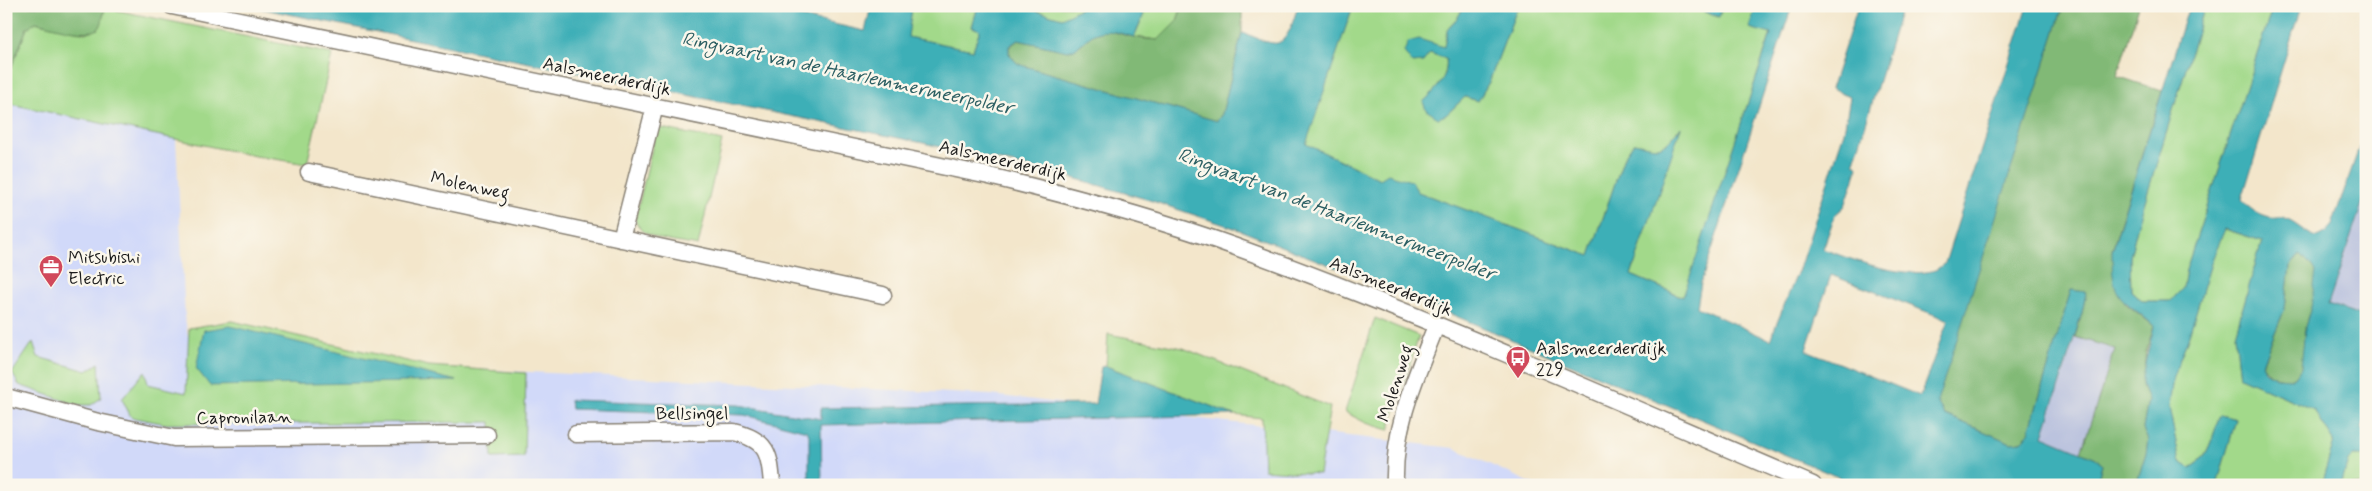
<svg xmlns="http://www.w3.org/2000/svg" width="2372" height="491" font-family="Mynerve,sans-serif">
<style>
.built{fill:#d1d9f9}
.industrial{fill:#bbc3de}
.green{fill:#a2d98a;stroke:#5f7a53}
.forest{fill:#81b976;stroke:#4e6a49}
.water{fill:#3eafb7;stroke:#2d666a;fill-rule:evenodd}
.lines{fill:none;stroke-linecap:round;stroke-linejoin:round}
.street-casing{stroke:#888174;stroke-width:19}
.street{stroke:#fff;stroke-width:16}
.labels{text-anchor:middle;stroke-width:5;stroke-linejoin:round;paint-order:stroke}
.street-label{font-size:18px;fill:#1c1c1c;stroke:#fbf7ec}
.poi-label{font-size:18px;fill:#1c1c1c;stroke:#fbf7ec;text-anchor:start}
.water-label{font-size:19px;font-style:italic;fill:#2b5e62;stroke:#fbf7ec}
</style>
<rect width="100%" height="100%" fill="#fbf7ec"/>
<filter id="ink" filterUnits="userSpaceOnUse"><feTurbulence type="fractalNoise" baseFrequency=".02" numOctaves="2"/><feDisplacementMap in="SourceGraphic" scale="10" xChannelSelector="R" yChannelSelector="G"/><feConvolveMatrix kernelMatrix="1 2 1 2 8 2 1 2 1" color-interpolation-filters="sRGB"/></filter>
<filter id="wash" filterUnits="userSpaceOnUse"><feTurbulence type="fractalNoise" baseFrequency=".0096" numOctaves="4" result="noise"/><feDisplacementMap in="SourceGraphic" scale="20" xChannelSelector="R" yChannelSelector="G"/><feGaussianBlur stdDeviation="1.12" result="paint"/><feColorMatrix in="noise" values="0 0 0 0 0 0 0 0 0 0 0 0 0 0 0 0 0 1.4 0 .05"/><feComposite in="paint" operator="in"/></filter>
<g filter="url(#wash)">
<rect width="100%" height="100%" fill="#f3e6cb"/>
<!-- built -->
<path class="built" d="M 6,91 L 178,121 L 176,139 L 185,318 L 191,355 L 991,395 L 1454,448 L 1535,485 L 6,485 Z"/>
<!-- industrial -->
<path class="industrial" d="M 2366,192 L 2366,317 L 2328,304 Z
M 2075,337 L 2115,348 L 2081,452 L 2043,436 Z"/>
<!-- green -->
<path class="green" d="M 927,6 L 978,6 L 972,27 L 980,30 L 973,50 L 907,37 L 912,8 L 925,11 Z
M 1019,6 L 1085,6 L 1062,18 Z
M 1134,6 L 1182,6 L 1177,21 L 1158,40 L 1134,37 L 1144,14 L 1133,8 Z
M 1353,6 L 1464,6 L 1457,19 L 1447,30 L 1444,47 L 1430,53 L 1446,59 C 1449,77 1435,91 1423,102 L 1446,115 L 1465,97 L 1478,101 L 1489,82 L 1518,6 L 1688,6 L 1718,17 L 1723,6 L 1756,6 L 1750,28 L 1771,33 L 1684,297 L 1631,275 L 1680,128 C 1659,151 1664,149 1634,143 L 1624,157 L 1590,256 L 1418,192 L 1411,181 L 1380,179 L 1305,144 Z
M 2205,6 L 2273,6 L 2186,270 L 2183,288 L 2171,301 L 2143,301 L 2131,291 L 2130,257 L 2138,224 Z
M 105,8 L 332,54 L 307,164 L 255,156 L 6,103 L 6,67 L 11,68 L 27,28 L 35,22 L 85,33 L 100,26 Z
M 657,127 L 722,141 L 698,246 C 677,241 644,242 635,220 Z
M 2224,229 L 2262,241 L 2235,335 L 2240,377 L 2314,410 L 2334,441 L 2321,485 L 2217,485 L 2236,419 L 2220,415 C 2213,434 2209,459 2190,468 L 2180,462 L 2169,407 L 2173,377 L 2188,338 L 2212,260 Z
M 1375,318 L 1419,336 L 1389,430 L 1366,423 L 1345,412 Z
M 232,321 L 429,366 L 526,373 L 524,457 L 492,458 L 491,422 L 166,424 L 131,417 L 122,399 L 145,371 L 148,384 L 186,393 L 189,328 Z
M 1108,334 L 1183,348 L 1330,407 L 1319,474 L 1264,470 L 1262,418 L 1234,415 L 1106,366 Z
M 33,342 L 38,357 L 87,371 L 99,363 L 101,398 L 91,405 L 77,405 L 19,385 L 12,373 Z
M 2353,456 L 2366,456 L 2366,485 L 2341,485 L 2348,461 Z"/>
<!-- forest -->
<path class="forest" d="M 6,6 L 99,6 L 105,8 C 103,13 103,22 100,27 C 92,39 48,25 36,22 L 27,28 L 11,68 L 6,67 Z
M 1182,6 L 1242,6 L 1242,33 L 1222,114 L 1217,121 L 1024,66 L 1017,63 L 1009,54 L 1009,47 L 1018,40 L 1068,51 C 1081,49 1087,35 1100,32 C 1112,29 1123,36 1135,37 C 1142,39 1150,39 1158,40 L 1177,21 Z
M 2063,6 L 2139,6 L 2117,76 L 2162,91 L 2112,250 L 2125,303 L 2154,326 L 2146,351 L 2142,385 L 2148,400 L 2143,429 L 2148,440 L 2146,454 L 2136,485 L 2105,485 L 2099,475 L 2102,465 L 2096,458 L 2081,452 L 2115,349 L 2075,337 L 2082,313 L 2085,292 L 2071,290 L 2029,432 L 2022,442 L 2011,443 L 1945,415 L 1936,402 Z
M 2301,254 L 2316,271 C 2315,283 2314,294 2312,306 C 2310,314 2306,321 2305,329 C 2303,341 2305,356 2301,368 C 2294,388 2270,378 2262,365 L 2285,308 L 2290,266 Z"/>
<!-- water -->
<path class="water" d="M 249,6 L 753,6 L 865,31 L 871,6 L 927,6 L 925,11 L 912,8 L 908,37 L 973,50 L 980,30 L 972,27 L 978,6 L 1019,6 L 1062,18 L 1085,6 L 1134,6 L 1133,8 L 1144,14 L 1134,37 C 1118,33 1103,26 1088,38 C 1080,44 1077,50 1067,51 L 1018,40 L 1009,46 L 1009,54 L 1017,63 L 1024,66 L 1217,121 L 1222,114 L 1242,33 C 1252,35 1263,42 1273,43 C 1288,46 1294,17 1298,6 L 1353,6 L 1306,144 L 1380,179 L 1388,174 L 1411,181 L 1418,192 L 1590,256 L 1624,157 L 1634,143 C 1663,149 1661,151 1681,127 L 1631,275 L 1683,297 L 1771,34 L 1749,28 L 1756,6 L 1792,6 L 1701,283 L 1697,307 L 1770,340 L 1800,266 L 1844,132 L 1850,97 L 1831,89 L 1858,6 L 1902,6 L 1854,162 L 1858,167 L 1845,206 L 1835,215 L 1823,249 C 1853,260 1901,278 1932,271 C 1937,270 1941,266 1945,263 L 2027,6 L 2063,6 L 1937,402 L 1945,415 L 2011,443 L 2022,442 L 2029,432 L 2071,290 L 2086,292 L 2082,313 L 2043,436 L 2096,458 L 2102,465 L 2099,475 L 2106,485 L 1857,485 L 1389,288 L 1234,228 L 1149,200 L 1066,176 L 923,143 ZM 1831,275 L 1948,320 L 1920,396 L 1806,350 Z
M 1464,6 L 1518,6 L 1489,82 L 1478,101 L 1465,97 L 1446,115 L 1438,118 L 1426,110 L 1423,102 C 1435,91 1449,77 1446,59 L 1430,53 L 1423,62 L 1412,63 L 1404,52 L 1408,42 L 1419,39 L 1444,47 L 1447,30 L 1457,19 Z
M 1688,6 L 1723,6 L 1719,17 Z
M 2189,6 L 2205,6 L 2138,224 L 2130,257 L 2131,291 L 2143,301 L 2171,301 L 2183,288 L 2186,270 L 2273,6 L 2301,6 L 2242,199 C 2248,208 2259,216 2271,218 C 2275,219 2279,217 2283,218 C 2297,223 2304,233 2317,237 L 2326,232 L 2332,225 L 2366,128 L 2366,192 L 2328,304 L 2366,317 L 2366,417 L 2362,429 L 2366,431 L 2366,456 L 2353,456 L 2348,461 L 2341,485 L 2321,485 L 2334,441 L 2314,410 L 2240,377 L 2235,335 L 2262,241 L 2225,229 L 2212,260 L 2188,338 L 2173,377 L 2169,407 L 2180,462 L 2190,468 C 2209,460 2213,434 2220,415 L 2236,419 L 2217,485 L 2136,485 L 2146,454 L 2148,440 L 2143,429 L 2148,400 L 2142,385 L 2142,376 L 2154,326 C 2120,294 2112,304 2112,251 ZM 2301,254 L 2316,271 L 2311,307 L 2305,327 L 2301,368 L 2295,377 L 2291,379 L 2276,378 L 2265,371 L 2262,364 L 2285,308 L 2290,266 Z
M 230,326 L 457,381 L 210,386 L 196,368 L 204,330 Z
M 1106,366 L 1234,415 L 821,425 L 822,485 L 809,485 L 809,435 L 807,431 L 744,415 L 571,409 L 570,400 L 739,405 L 821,419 L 821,408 L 1095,404 L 1101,367 Z"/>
</g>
<g filter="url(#ink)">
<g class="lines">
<defs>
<path id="street" d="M 172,6 L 989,176 C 1072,196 1156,218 1236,247 C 1432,318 1622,404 1813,485
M 309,172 L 883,295
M 621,239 L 655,106
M 6,397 L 98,422 L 174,438 L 487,435
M 576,434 L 734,432 C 767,440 770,453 772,485
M 1395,485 C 1393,426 1415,379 1436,326"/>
</defs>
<!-- street casing -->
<use href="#street" class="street-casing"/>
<!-- street -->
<use href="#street" class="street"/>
</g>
</g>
<!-- icons -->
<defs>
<symbol id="office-pin" viewBox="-11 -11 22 30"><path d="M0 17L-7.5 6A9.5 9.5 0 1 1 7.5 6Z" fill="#d1495b" stroke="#fbf7ec"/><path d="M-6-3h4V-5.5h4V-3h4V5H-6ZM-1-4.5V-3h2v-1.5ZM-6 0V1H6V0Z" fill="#fff"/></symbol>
<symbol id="bus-pin" viewBox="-11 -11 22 30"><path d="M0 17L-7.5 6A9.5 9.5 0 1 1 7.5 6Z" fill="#d1495b" stroke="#fbf7ec"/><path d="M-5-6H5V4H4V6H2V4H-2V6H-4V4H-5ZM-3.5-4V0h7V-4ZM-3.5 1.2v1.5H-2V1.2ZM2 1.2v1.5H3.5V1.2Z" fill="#fff"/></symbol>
</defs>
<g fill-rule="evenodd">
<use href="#office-pin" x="37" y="253" width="28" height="38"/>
<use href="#bus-pin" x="1504" y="344" width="28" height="38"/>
</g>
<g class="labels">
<!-- street labels -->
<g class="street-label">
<text transform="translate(607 76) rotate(12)" y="6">Aalsmeerderdijk</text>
<text transform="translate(1003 160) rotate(13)" y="6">Aalsmeerderdijk</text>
<text transform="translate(470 185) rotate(12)" y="6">Molenweg</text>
<text transform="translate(1391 286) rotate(22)" y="6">Aalsmeerderdijk</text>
<text transform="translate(1395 383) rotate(-72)" y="6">Molenweg</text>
<text x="692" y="419">Bellsingel</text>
<text transform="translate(244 417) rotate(-1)" y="6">Capronilaan</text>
</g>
<!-- poi labels -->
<g class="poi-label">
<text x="68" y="263">Mitsubishi<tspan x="68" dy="21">Electric</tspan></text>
<text x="1536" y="354">Aalsmeerderdijk<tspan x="1536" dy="21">229</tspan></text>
</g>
<!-- water labels -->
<g class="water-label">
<text transform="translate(848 72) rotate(12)" y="7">Ringvaart van de Haarlemmermeerpolder</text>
<text transform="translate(1337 213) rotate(21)" y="7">Ringvaart van de Haarlemmermeerpolder</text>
</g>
</g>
<!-- margin -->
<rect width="2372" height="491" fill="none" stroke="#fbf7ec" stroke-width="25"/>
</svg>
